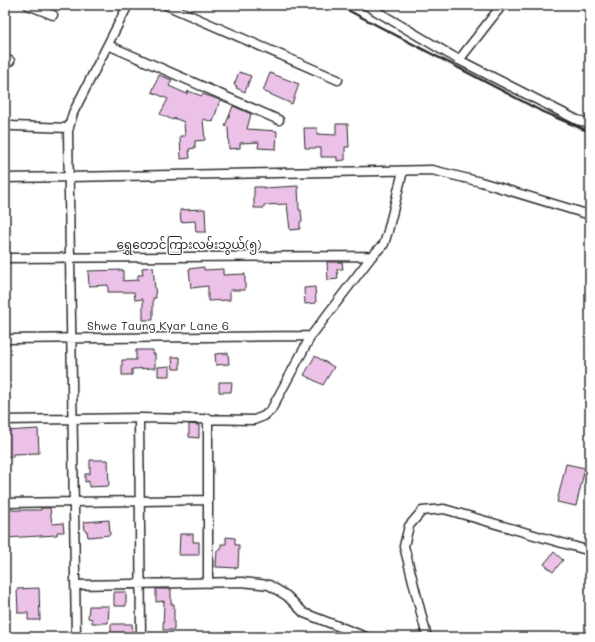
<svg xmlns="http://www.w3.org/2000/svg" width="595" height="642" font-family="Mali,'Noto Sans Myanmar',sans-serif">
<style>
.building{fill:#ecc1e8;stroke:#2b2b2b}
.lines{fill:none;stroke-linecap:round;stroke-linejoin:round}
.minor-casing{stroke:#2b2b2b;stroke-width:11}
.minor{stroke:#fff;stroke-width:8}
.rail{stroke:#2b2b2b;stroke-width:2.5}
.labels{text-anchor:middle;stroke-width:3;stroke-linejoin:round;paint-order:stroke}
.street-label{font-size:12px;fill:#2b2b2b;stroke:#fff}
</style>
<rect width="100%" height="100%" fill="#fff"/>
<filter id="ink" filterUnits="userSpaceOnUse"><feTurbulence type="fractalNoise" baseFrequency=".025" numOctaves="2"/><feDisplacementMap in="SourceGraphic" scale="8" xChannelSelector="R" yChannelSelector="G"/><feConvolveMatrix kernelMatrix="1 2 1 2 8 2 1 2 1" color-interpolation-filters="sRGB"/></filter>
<g filter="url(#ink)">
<!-- building -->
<path class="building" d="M 239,72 L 251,76 L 245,92 L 236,88 L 237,86 L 234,85 Z
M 270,73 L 299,84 L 292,104 L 263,91 Z
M 159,75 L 172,80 L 169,86 L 187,94 L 188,91 L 202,96 L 203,94 L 220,100 L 213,122 L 203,119 L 205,140 L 195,141 L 195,148 L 189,149 L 190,158 L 181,159 L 180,136 L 185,136 L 184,122 L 174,118 L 173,120 L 160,114 L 168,99 L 152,92 Z
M 233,106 L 251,114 L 247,129 L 277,131 L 276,149 L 258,148 L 259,142 L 240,143 L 240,148 L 229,149 L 228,127 L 225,126 Z
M 336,124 L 348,124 L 349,147 L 345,147 L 345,160 L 337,161 L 337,157 L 321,157 L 321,148 L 305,148 L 304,128 L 317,128 L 317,134 L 336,135 Z
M 298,186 L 299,210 L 301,210 L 302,221 L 300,222 L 300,229 L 290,230 L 287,204 L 264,205 L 264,208 L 254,208 L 254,187 L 264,187 L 264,188 Z
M 205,209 L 206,232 L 196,232 L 195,221 L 181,222 L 180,210 Z
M 327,262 L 342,262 L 343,269 L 337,269 L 338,279 L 328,280 Z
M 153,267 L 156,298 L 153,298 L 153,320 L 143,320 L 143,299 L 135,300 L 134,292 L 108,292 L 108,285 L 89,286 L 88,271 L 123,270 L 123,281 L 138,280 L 138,275 L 143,275 L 142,268 Z
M 204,267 L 204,270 L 223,269 L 223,275 L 245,274 L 245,290 L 230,290 L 230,300 L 208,301 L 208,286 L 191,288 L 189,269 Z
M 315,287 L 316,303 L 305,304 L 304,288 Z
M 136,350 L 153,350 L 153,354 L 155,354 L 155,368 L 132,369 L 132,375 L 122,375 L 122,360 L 136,360 Z
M 228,353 L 229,364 L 216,365 L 215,354 Z
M 315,356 L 334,367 L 323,385 L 304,375 Z
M 172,357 L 180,357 L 180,369 L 173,369 Z
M 170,366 L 170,376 L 158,376 L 158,367 Z
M 219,382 L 232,382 L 231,392 L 219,392 Z
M 189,424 L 199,425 L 199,438 L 189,437 Z
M 38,429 L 39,453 L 13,454 L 13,457 L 5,457 L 5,431 Z
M 90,460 L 108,460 L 109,486 L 89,487 L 89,481 L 85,482 L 85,474 L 90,474 Z
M 566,464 L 585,468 L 576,506 L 557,502 Z
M 41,508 L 50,508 L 52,524 L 63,523 L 64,532 L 57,532 L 57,535 L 5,538 L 5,510 L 41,510 Z
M 109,520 L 110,535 L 88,537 L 87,531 L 85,531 L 84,522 Z
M 180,534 L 193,534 L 193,542 L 199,542 L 199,555 L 179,555 Z
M 226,537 L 235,538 L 235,545 L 239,545 L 238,568 L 216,567 L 217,550 L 221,550 L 221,544 L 226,544 Z
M 554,552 L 563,560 L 553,572 L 544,564 Z
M 39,588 L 40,620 L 28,620 L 28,613 L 18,613 L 17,589 Z
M 156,589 L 171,589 L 171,604 L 174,604 L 174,630 L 163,630 L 164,601 L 156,602 Z
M 114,592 L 126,592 L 126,606 L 114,606 Z
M 89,606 L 109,606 L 108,623 L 92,623 L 92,619 L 88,618 Z
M 111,624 L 132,624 L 133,635 L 111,636 Z"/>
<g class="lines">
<defs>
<path id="minor" d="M 28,5 L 53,15
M 166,5 L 338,80
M 366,5 L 459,60 L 577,120 L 590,123
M 108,45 L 279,120
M 5,59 L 10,61
M 459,60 L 502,5
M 5,125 L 13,126 L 69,128
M 5,178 L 69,177 L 432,170 L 481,182 L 590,215
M 5,258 L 372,256
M 5,339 L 311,336
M 139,418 L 141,637
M 208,418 L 208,583
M 5,420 L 139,418 L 254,420 L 264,416 L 271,410 L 311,336 L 372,256 L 384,244 L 388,231 L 403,171
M 5,503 L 208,500
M 76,585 L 242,582 L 269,585 L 287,596 L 304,613 L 366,637
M 76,637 L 68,131 L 73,113 L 128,5
M 425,637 L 426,633 L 404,546 L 409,526 L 422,511 L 444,509 L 590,551"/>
</defs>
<!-- minor casing -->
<use href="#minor" class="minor-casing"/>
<!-- minor -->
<use href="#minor" class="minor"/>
<!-- rail -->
<path class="rail" d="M 338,5 L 541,111 L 590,132"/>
</g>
</g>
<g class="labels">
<!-- street labels -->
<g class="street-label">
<text x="189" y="249">ရွှေတောင်ကြားလမ်းသွယ်(၅)</text>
<text x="158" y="330">Shwe Taung Kyar Lane 6</text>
</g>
</g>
<!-- margin -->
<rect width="595" height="642" fill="none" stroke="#fff" stroke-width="20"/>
<rect x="10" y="10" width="575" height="622" fill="none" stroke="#2b2b2b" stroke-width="1.5" filter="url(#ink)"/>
</svg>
